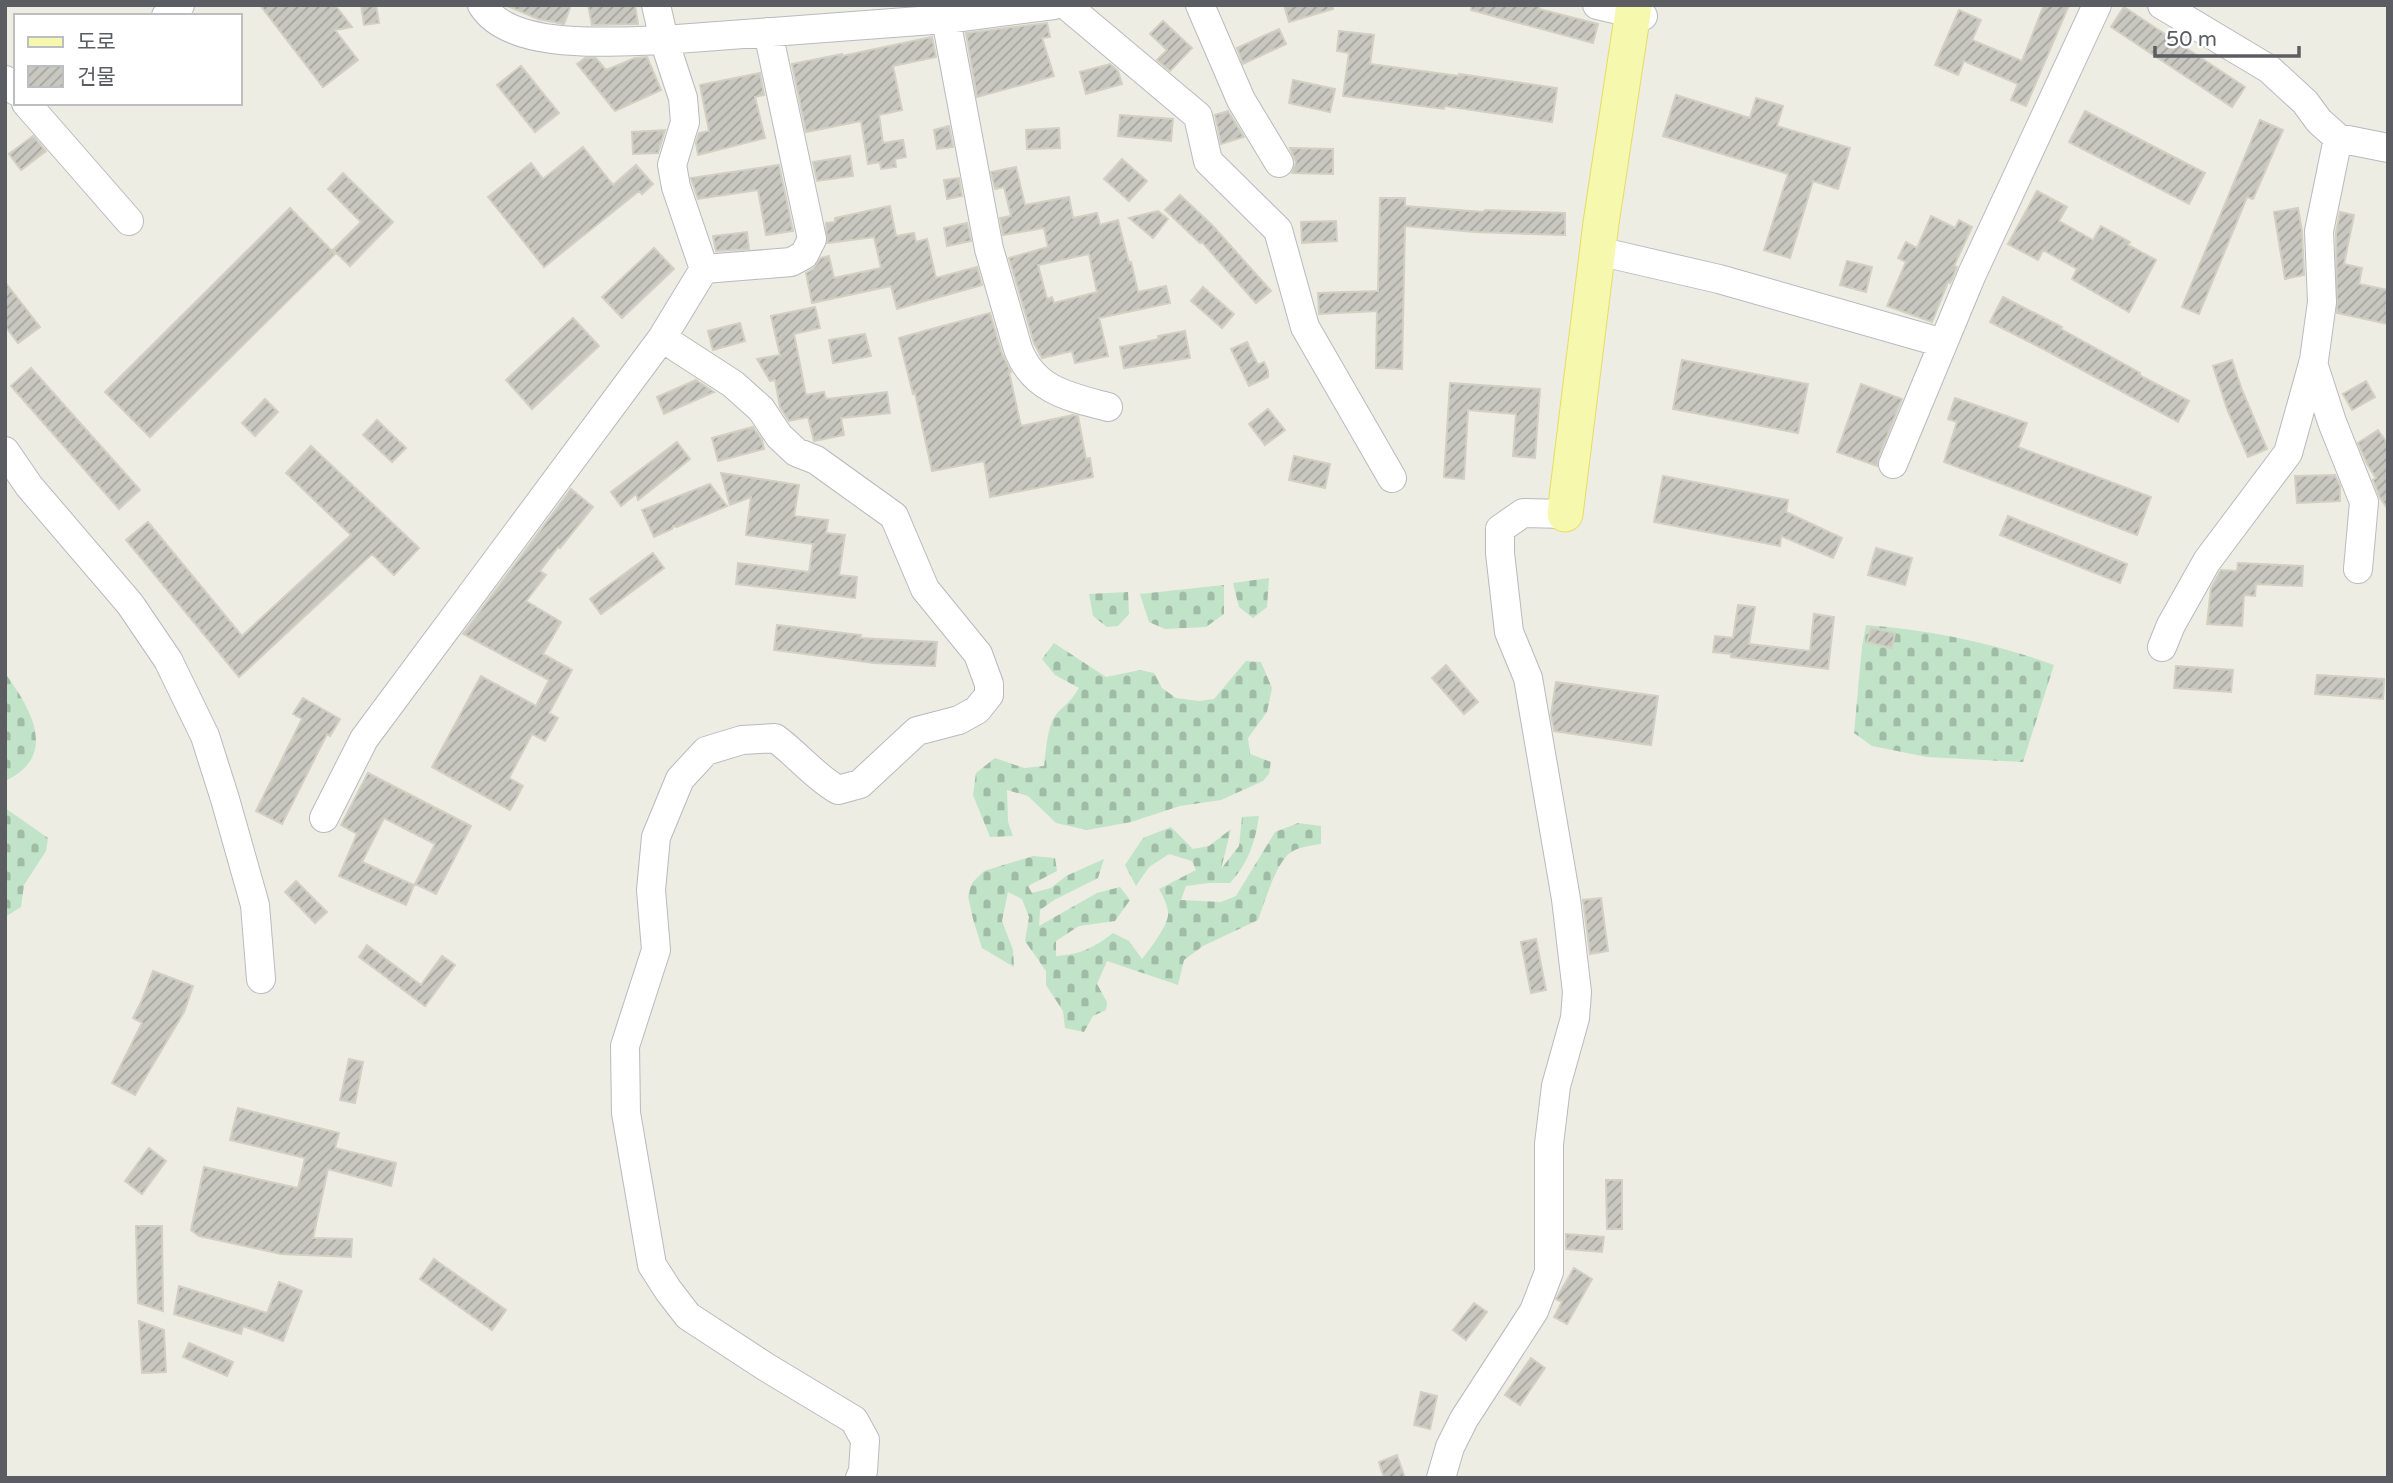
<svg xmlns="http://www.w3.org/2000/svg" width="2393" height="1483" font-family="'Varela Round','Noto Sans KR',sans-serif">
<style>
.cemetery{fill:url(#cemetery-stones)}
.building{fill:url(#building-hatch);stroke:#d1d0c2;stroke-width:2;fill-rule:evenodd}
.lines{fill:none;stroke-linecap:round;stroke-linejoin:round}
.minor-casing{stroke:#b8babf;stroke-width:30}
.major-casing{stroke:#e7dc63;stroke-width:37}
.minor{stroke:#fff;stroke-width:28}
.major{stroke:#f6f9ad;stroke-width:35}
</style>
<defs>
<pattern id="cemetery-stones" width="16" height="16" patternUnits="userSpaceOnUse" patternTransform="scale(1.75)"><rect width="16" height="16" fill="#c1e3c8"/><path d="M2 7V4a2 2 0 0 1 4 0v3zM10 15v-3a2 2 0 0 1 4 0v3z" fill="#a0bba6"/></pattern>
<pattern id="building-hatch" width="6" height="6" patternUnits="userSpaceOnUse" patternTransform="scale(1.75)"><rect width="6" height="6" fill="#c8c7c0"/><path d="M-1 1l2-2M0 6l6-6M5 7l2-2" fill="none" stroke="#a5a5a0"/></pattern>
</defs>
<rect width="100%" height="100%" fill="#edede3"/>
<!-- cemetery -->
<path class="cemetery" d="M 1269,578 L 1267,607 L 1253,618 L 1239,607 L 1233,583 Z
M 1224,585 L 1224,614 L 1206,627 L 1165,629 L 1149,622 L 1140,594 Z
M 1128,592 L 1129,614 L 1118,626 L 1107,627 L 1093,616 L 1089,594 Z
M 1866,625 C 1930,630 1994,643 2054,665 L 2023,762 L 1927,757 L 1872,746 L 1854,733 L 1862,647 Z
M 1054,643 L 1106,677 L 1140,670 L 1154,673 L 1162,688 L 1176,698 L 1199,701 L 1214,699 L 1246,661 L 1261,662 L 1272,688 L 1267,712 L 1248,738 L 1250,754 L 1271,762 L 1269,774 L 1263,781 L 1221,800 L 1180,806 L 1131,822 L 1087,830 L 1056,823 L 1028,796 L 1007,790 L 1008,822 L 1013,836 L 990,837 L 973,795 L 976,773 L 995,758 L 1024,768 L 1044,766 C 1047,749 1046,723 1060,710 C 1069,702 1072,699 1079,688 L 1055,675 L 1042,659 Z
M 5,673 C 30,708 59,754 7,780 L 5,785 Z
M 5,808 L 48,838 L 46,851 L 24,885 L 21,907 L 5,917 Z
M 1259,816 C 1255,843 1248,863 1230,883 L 1209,883 L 1186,886 L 1181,900 L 1221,902 L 1236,896 L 1275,832 L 1298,823 L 1321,826 L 1321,844 C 1309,846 1293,847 1285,858 C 1274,871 1264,903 1258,920 L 1203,946 L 1184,960 L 1178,985 L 1107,961 L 1097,984 L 1107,1002 L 1106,1010 L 1093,1016 L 1084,1032 L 1065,1028 L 1063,1011 L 1046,985 L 1046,971 L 1025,941 L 1029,917 L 1022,899 L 1008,892 L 1002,921 L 1013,950 L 1014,967 L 982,948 L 973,919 L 968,896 L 972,883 L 984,871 L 1033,856 L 1055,858 L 1057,871 L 1028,886 L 1032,893 L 1051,888 L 1066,876 L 1104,859 L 1098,878 L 1054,900 L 1040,910 L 1039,926 L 1097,893 L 1120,887 L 1130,900 L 1115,921 L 1079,926 L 1056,941 L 1056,956 C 1079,955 1094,948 1113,933 L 1129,941 L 1142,959 C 1150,949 1166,928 1168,916 C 1169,907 1163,896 1159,889 L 1196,870 L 1192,861 L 1169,854 L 1149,867 L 1136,886 L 1125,865 L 1143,838 L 1171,827 L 1193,849 L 1209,846 L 1231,829 L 1221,869 L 1239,846 L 1242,817 Z"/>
<!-- building -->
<path class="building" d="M 260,5 L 335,5 L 352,27 L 335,30 L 358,60 L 323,87 Z
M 361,5 L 376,5 L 379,23 L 364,25 Z
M 505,5 L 571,5 L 564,24 L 538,19 Z
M 588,5 L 635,5 L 638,24 L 592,25 Z
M 1284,5 L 1333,5 L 1333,9 L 1289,22 Z
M 1472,5 L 1540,5 L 1539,9 L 1598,24 L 1593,43 L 1471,10 Z
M 2044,5 L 2069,5 L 2026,106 L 2011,100 L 2018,84 L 1964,61 L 1958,75 L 1935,65 L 1959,10 L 1981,20 L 1972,40 L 2022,61 Z
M 2124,7 L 2245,87 L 2232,107 L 2111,27 Z
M 1163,21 L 1192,48 L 1170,71 L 1157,60 L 1167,50 L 1150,34 Z
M 1047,23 L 1050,37 L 1042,38 L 1054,76 L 977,97 L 966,33 Z
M 1279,29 L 1286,44 L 1243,64 L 1237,48 Z
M 1339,31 L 1374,35 L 1370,64 L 1459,76 L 1459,74 L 1557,88 L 1552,122 L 1445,106 L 1444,109 L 1343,96 L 1349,53 L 1337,51 Z
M 932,37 L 936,57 L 893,66 L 902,110 L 879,115 L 883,143 L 903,140 L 906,157 L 895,159 L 896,167 L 881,169 L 880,162 L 868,164 L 861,121 L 806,132 L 792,64 L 842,54 L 842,56 Z
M 647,57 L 661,90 L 615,111 L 577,64 L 585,58 L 596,58 L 606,70 L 635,58 Z
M 1110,64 L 1118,71 L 1122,84 L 1086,94 L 1080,72 Z
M 521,66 L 559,113 L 535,132 L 497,85 Z
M 760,73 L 764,95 L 755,97 L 765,138 L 698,155 L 696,143 L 699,133 L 709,131 L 700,85 Z
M 1293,80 L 1335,89 L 1330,112 L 1289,103 Z
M 1676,95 L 1750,118 L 1756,98 L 1783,106 L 1777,126 L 1850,148 L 1838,189 L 1813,181 L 1790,258 L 1764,250 L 1788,174 L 1663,136 Z
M 1228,111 L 1244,137 L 1221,144 L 1215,115 Z
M 2085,111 L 2205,173 L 2189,204 L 2069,142 Z
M 1120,115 L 1173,119 L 1171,141 L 1118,136 Z
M 2260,120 L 2283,130 L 2253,199 L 2247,197 L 2199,314 L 2182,307 Z
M 949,126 L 953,147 L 937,149 L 934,130 Z
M 1059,128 L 1060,148 L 1027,149 L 1026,130 Z
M 665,130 L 658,153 L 633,154 L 632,132 Z
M 33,136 L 46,151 L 21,170 L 9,154 Z
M 583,147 L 613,185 L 636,165 L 653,184 L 642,194 L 639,191 L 544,267 L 488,197 L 531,163 L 543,179 Z
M 1290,148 L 1333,149 L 1333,174 L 1292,173 L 1296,162 Z
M 850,156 L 853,176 L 817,181 L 813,162 Z
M 1122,159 L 1147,181 L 1129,201 L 1104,179 Z
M 779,165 L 793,231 L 766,235 L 758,190 L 698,199 L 691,178 Z
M 1016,167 L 1025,205 L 1069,197 L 1073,218 L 1097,213 L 1100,225 L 1118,220 L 1129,263 L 1131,262 L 1138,292 L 1166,286 L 1170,303 L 1099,318 L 1108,356 L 1075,363 L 1072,351 L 1042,358 L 1034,343 L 1009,258 L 1048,247 L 1044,228 L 1003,235 L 1000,218 L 1011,216 L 1004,187 L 995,189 L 991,172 ZM 1089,254 L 1097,292 L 1054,303 L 1052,297 L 1047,299 L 1038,265 Z
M 343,173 L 393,222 L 350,266 L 333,250 L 361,222 L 328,189 Z
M 959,178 L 962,196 L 947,199 L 944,180 Z
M 2037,191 L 2067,207 L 2059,221 L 2093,240 L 2101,226 L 2130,242 L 2128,245 L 2156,260 L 2129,312 L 2072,279 L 2077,269 L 2043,250 L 2038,260 L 2008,244 Z
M 1180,195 L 1212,225 L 1271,291 L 1256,303 L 1202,242 L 1200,243 L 1165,210 Z
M 1380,198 L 1405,198 L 1405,206 L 1484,212 L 1485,210 L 1565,213 L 1565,235 L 1475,232 L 1405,226 L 1402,369 L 1376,368 L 1377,311 L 1319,314 L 1318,293 L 1378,291 Z
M 890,206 L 896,236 L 914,233 L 916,242 L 927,239 L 936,278 L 977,267 L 982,285 L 897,309 L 891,286 L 812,303 L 806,273 L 813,269 L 821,258 L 829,256 L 834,278 L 881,268 L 874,237 L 827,243 L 826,223 L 835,222 L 835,218 Z
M 290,208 L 335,254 L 150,437 L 105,392 Z
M 2298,208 L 2302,231 L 2304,275 L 2285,279 L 2274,212 Z
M 1158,211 L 1168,219 L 1153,238 L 1129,218 Z
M 2340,212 L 2354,215 L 2344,264 L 2362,268 L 2359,284 L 2388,290 L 2388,324 L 2337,313 L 2336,232 Z
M 1931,216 L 1955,228 L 1959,220 L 1972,227 L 1954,266 L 1957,267 L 1952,279 L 1950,283 L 1948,282 L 1932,322 L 1887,306 L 1906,262 L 1898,258 L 1906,242 L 1917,248 Z
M 1336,221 L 1337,241 L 1302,243 L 1301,222 Z
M 967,223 L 971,241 L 947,246 L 944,228 Z
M 747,232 L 749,249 L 716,251 L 713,236 Z
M 654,248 L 674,269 L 622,318 L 602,297 Z
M 1847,261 L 1872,267 L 1866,292 L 1840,285 Z
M 5,282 L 40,327 L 18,343 L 5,326 Z
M 1203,287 L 1234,314 L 1222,328 L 1191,301 Z
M 2003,297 L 2062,327 L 2061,329 L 2140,373 L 2139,375 L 2189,401 L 2178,422 L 2049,352 L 1990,322 Z
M 815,307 L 820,328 L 794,334 L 806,395 L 824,392 L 826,399 L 887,392 L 890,413 L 841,418 L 844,435 L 814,441 L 808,417 L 789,421 L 780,407 L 775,380 L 770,381 L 757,359 L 780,355 L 771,316 Z
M 990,313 L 1002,354 L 1011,372 L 1009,372 L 1021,426 L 1073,415 L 1078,416 L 1086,459 L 1090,458 L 1093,477 L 990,497 L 984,461 L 932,471 L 915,393 L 913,394 L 899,338 Z
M 573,318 L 599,346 L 532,409 L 506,380 Z
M 740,323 L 745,341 L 713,350 L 708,331 Z
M 1185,331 L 1190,358 L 1124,368 L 1120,347 L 1159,339 L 1158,336 Z
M 865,334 L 871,356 L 833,363 L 829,340 Z
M 1247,342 L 1258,365 L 1264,362 L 1268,371 L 1268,377 L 1249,386 L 1231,349 Z
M 1682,360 L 1808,384 L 1798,433 L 1673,409 Z
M 2232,360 L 2242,390 L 2267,449 L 2248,457 L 2227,409 L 2213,366 Z
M 31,368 L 140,490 L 119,509 L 11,386 Z
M 696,380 L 714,392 L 664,414 L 657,397 Z
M 2366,381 L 2375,397 L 2352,410 L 2343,394 Z
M 1450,383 L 1540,389 L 1535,458 L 1513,456 L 1516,414 L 1468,410 L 1464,479 L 1444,477 Z
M 1861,384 L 1902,399 L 1878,458 L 1877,466 L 1837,452 Z
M 1955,398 L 2027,423 L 2018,447 L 2151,497 L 2137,535 L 1944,462 L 1957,422 L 1948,419 Z
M 265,399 L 278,412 L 255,436 L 242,423 Z
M 1268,409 L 1285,430 L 1265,445 L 1249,424 Z
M 377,420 L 406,448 L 392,462 L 363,435 Z
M 753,427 L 762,440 L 764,449 L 718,461 L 712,438 Z
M 2378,430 L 2388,444 L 2388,509 L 2380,498 L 2373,480 L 2376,478 L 2367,464 L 2358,443 Z
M 677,442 L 690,459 L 638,500 L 636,494 L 621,506 L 611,492 Z
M 311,446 L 419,548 L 394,575 L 372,554 L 239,677 L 126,540 L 148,522 L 242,636 L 351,535 L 286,473 Z
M 1294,456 L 1330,464 L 1325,488 L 1289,480 Z
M 721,473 L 799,485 L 794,516 L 828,520 L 826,533 L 845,535 L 839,575 L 857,577 L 855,598 L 736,584 L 738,563 L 809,572 L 813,544 L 746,535 L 751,497 L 730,505 Z
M 2335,475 L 2340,486 L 2340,501 L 2297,503 L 2295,476 Z
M 1663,476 L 1788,500 L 1786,512 L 1842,538 L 1833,558 L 1781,536 L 1780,546 L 1654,522 Z
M 710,484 L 727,506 L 677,527 L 673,526 L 672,529 L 654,537 L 642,510 Z
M 571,489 L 593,507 L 560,548 L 558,547 L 540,571 L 546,575 L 526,601 L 561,622 L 543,654 L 572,670 L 549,713 L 558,718 L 545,741 L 532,734 L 509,778 L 523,786 L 510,810 L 432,767 L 481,676 L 536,706 L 549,680 L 463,634 Z
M 2008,516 L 2127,564 L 2120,583 L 2000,535 Z
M 1876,548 L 1912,558 L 1905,585 L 1868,575 Z
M 653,553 L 664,568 L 601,614 L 590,599 Z
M 2238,563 L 2303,566 L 2302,586 L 2256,584 L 2255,596 L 2244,595 L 2242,626 L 2207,624 L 2211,588 L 2221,570 L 2237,571 Z
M 1738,605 L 1755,607 L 1749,644 L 1810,651 L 1814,614 L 1834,617 L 1828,669 L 1731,657 L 1731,654 L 1713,652 L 1715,636 L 1733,638 Z
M 777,625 L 861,635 L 860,638 L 937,642 L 935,666 L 874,663 L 774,650 Z
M 1871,628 L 1895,633 L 1892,648 L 1867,642 Z
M 1446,665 L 1478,702 L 1464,714 L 1432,678 Z
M 2176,666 L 2233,670 L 2231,692 L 2174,688 Z
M 2317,675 L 2384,679 L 2383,699 L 2315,694 Z
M 1556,682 L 1658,696 L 1651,745 L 1554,731 L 1551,714 Z
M 303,698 L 340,719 L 330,736 L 327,734 L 282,824 L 256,811 L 302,719 L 293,714 Z
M 368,773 L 471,826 L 436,894 L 415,884 L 435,844 L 384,818 L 362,862 L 414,885 L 406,905 L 339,876 L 357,834 L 341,825 Z
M 296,881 L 327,912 L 315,923 L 285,892 Z
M 1601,898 L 1608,951 L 1590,954 L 1583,900 Z
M 1536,939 L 1546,990 L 1531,993 L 1521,942 Z
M 367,945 L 421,985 L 442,956 L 455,965 L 425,1006 L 359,957 Z
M 153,971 L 193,986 L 184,1012 L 135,1095 L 112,1083 L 142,1023 L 133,1018 L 142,1000 Z
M 349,1059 L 363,1062 L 355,1103 L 340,1100 Z
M 238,1108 L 339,1133 L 335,1148 L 396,1163 L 391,1186 L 328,1169 L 313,1238 L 352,1239 L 351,1257 L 281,1254 L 199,1236 L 191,1230 L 204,1167 L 298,1188 L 305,1158 L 230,1140 Z
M 149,1148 L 166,1161 L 142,1194 L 125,1181 Z
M 1606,1180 L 1622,1180 L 1622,1229 L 1607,1229 Z
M 136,1226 L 162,1226 L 163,1311 L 138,1303 Z
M 1566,1234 L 1604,1237 L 1602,1252 L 1566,1249 Z
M 434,1259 L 506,1310 L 492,1330 L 420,1279 Z
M 1574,1268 L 1592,1279 L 1567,1324 L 1554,1317 L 1562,1302 L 1556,1299 Z
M 279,1282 L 302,1291 L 283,1341 L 243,1326 L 241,1334 L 174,1314 L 179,1286 L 267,1313 Z
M 1474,1303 L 1487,1312 L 1466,1340 L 1453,1330 Z
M 139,1321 L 164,1330 L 166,1372 L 142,1373 Z
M 189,1343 L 233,1362 L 227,1376 L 183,1357 Z
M 1531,1358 L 1545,1368 L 1520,1405 L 1505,1395 Z
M 1421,1392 L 1437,1396 L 1430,1429 L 1414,1425 Z
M 1397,1455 L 1405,1478 L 1384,1478 L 1379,1462 Z"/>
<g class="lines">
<defs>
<path id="minor" d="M 656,5 L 664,40 L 946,19 L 1054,5
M 957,5 L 946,19 L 989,249 L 1018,349 C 1034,391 1070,397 1108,407
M 1066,5 L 1198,116 L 1208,161 L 1278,230 L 1305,327 L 1392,478
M 1200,5 L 1241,100 L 1279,163
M 1597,5 L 1643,16
M 2162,5 L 2269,69 L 2305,102 L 2319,121 L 2338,138 L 2388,148
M 166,16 L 180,5
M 5,80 L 16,91
M 26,103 L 129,221
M 1598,251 L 1719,279 L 1943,343
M 704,269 L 791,262 L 804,255 L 812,239 L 768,32
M 662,338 L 733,384 L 761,409 L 779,436 L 796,452 L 816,460 L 894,516 L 925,589 L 978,654 L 989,684 L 989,695 L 977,710 L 959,720 L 917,731 L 860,784 L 838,790 C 814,776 797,754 775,738 L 742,740 L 706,751 L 680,779 L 656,837 L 651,890 L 656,950 L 625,1046 L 626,1113 L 652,1265 L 668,1290 L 688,1316 L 766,1367 L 854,1420 L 865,1440 L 863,1471 L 860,1478
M 2313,363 L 2332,422 L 2364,502 L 2358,569
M 5,451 L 29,486 L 130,604 L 168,660 L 205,736 L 225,799 L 255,905 L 261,979
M 1893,464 L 1972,274 L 2097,5
M 2162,647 L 2171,625 L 2207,561 L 2288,453 L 2314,360 L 2322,302 L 2319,231 L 2338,138
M 324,818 L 364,739 L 662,338 L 704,269 L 676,187 L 672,165 L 685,122 L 683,98 L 664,40 C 616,41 511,52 482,5
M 1441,1478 L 1450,1447 L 1464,1419 L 1534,1311 L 1549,1272 L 1549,1144 L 1556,1086 L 1575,1018 L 1577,992 L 1566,899 L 1528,678 L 1509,632 L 1500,553 L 1500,529 L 1523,513 L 1565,514"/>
<path id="major" d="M 1565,514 L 1601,223 L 1634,5"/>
</defs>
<!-- minor casing -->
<use href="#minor" class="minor-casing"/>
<!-- major casing -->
<use href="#major" class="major-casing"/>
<!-- minor -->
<use href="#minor" class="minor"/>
<!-- major -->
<use href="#major" class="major"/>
</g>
<!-- border -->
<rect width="2393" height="1483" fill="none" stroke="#5b5d63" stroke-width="14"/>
<!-- legend -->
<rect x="14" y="14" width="228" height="91" fill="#ffffff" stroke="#bdbec1" stroke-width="2"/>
<rect x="28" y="37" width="35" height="10" fill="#f6f9ad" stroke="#bdbec1" stroke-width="2"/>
<text x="77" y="49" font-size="21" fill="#5b5d63">도로</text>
<rect x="28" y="66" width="35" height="21" fill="url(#building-hatch)" stroke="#bdbec1" stroke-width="2"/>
<text x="77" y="84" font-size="21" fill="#5b5d63">건물</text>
<!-- scale -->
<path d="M2155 46v10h144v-10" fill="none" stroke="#5b5d63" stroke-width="3.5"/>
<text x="2166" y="46" font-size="21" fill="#5b5d63" stroke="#ffffff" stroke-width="5" paint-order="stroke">50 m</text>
</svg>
